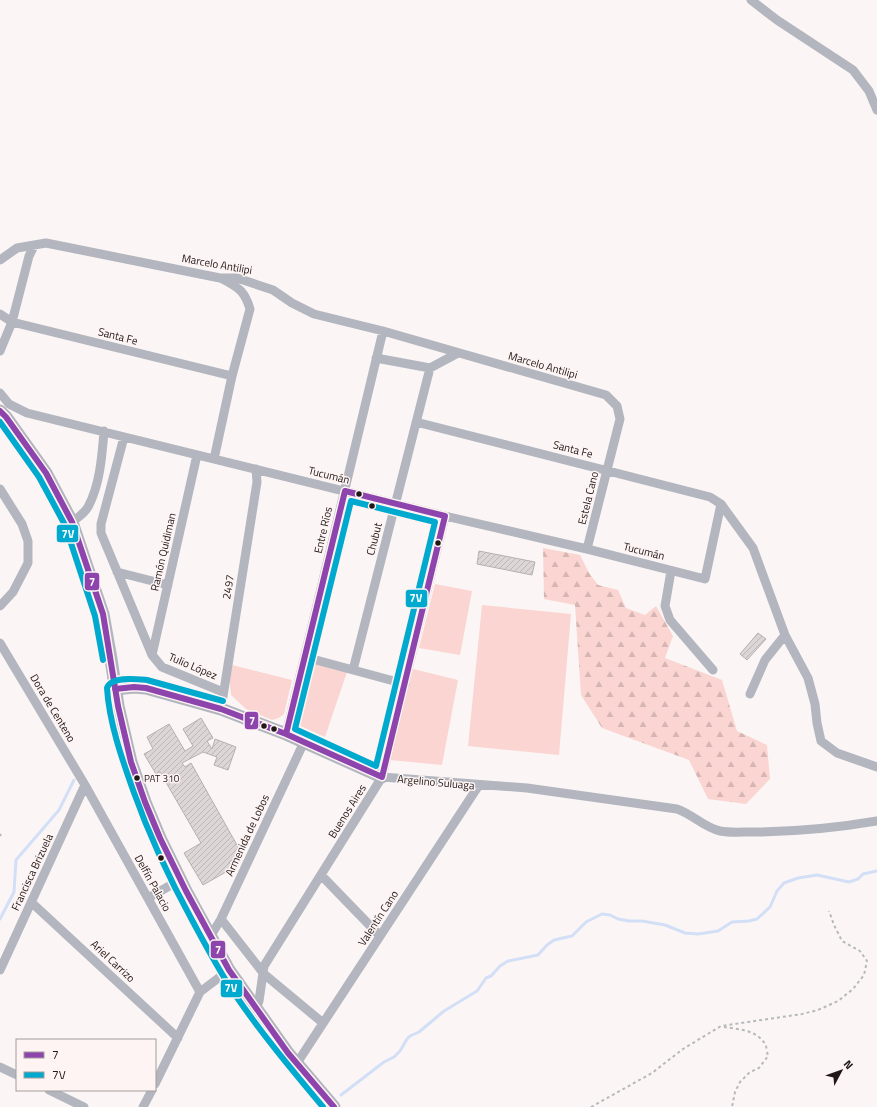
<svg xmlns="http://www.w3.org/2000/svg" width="877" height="1107" font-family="'Titillium Web',sans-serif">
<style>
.forest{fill:url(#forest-firs)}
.park{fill:#fad5d1}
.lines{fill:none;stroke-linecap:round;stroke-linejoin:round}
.stream{stroke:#d2dff6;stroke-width:3}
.building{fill:url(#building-hatch);stroke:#b6b0ae}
.path{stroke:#b6b8bd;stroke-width:2;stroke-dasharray:3 3;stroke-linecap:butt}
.street{stroke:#b3b6bf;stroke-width:9}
.secondary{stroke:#b2b5be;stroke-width:13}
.bus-1-casing{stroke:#fdf4f3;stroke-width:9}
.bus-2-casing{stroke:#fdf4f3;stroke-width:9}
.bus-1{stroke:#8e44ad;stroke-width:6}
.bus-2{stroke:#00a9ce;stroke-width:6}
.bus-dot{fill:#1f1817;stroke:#fdf4f3;stroke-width:1.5}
.labels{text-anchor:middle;stroke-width:3;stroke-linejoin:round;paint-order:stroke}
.bus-label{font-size:10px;fill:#1f1817;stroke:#fdf4f3;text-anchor:start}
.street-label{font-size:11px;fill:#1f1817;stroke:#fdf4f3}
.line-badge{stroke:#fdf4f3;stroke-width:1.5}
.badge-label{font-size:11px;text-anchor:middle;font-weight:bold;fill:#fff}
</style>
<defs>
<pattern id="forest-firs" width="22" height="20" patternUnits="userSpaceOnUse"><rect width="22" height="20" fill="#fad5d1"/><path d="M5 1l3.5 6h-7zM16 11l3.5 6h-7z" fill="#d6b6b3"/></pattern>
<pattern id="building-hatch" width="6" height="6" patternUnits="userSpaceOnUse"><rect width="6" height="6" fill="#ddd6d6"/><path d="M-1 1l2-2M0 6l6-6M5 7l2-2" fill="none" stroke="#bdb7b7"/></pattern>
</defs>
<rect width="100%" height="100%" fill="#fbf6f5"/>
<!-- forest -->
<path class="forest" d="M 543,548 L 580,555 L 589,573 L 598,585 L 618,590 L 626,608 L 645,615 L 656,606 L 673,636 L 665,658 L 722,680 L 737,731 L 767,745 L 770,779 L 746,804 L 708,799 L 689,760 L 602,728 L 581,695 L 575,605 L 544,599 Z"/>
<!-- park -->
<path class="park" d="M 435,584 L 472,591 L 460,655 L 419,648 Z
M 482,605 L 571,614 L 559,755 L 468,746 Z
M 308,661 L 347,672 L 325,737 L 296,724 Z
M 232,665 L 292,680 L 284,714 L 279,718 L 272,720 L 246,709 L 231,695 L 229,675 Z
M 413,669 L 458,680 L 442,765 L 390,760 Z"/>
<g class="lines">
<!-- stream -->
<path class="stream" d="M 0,919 L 14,892 L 16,860 L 59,810 L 74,780
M 341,1095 L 384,1062 L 394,1057 L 400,1051 L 407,1039 L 410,1036 L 419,1032 L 444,1011 L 477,991 L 486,978 L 491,976 L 500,966 L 508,961 L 538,955 L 547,945 L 554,940 L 572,936 L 586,922 L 602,914 L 610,915 L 618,919 L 629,921 L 642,921 L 665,925 L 685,933 L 698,934 L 718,931 L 732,922 L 749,921 L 757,919 L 770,907 L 777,891 L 784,883 L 798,878 L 817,875 L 849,882 L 858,879 L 863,874 L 877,871"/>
</g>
<!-- building -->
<path class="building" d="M 479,551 L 535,562 L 532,575 L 477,564 Z
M 758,633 L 766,639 L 747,660 L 740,654 Z
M 201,718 L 213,738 L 207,741 L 212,749 L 215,739 L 236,747 L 228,770 L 214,765 L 217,757 L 203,752 L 182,763 L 185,767 L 191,763 L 242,854 L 229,862 L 233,868 L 203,885 L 184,853 L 201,843 L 160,772 L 156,774 L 144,754 L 153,749 L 147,737 L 169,724 L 185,751 L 193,746 L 183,729 Z"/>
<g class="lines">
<!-- path -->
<path class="path" d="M 0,834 L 1,836
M 724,1027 C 738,1029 757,1030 765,1044 C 767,1047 767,1053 768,1056 L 759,1068 L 750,1072 L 740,1082 L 735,1092 L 732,1107
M 591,1107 L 652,1073 L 683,1049 L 721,1026 L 802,1014 L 818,1010 L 838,1001 L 853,989 L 864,975 L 867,961 L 860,951 L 842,941 L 834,925 L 829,911"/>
<!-- street -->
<path class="street" d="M 751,0 L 777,20 L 853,70 L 869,91 L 877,110
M 0,260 L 17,248 L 46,243 L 220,278 L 237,278 L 273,290 L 292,303 L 314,314 L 383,331 L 606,395 L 617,406 L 620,419 L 587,549
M 0,314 L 12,322 L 232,376
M 0,351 L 12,322 L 29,256 L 34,246
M 376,358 L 430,368 L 458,353
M 0,393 L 9,404 L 27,413 L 445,516 L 587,549 L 705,579 L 721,504
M 416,422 L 710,497 L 721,504 L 753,548 L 785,635 L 808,678 L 815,704 L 817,723 L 821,741 L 837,753 L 877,767
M 124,437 L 101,524 L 101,533 L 152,655 L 162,667 L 223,692
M 214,459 L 232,376 L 250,309 C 244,289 238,288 221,278
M 0,489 L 22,524 L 28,541 L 28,563 L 13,592 L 0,606
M 72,522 C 77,518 84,514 88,507 C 100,485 102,456 104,431
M 671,571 L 665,606 L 670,620 L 713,670
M 117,572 L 168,585
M 0,643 L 85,785 L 200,992
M 152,655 L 197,455
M 305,657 L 405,684
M 353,670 L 430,368
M 750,694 L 765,660 L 785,635
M 221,709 L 257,482 L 256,469
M 286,734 L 383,331
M 382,777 L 527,788 L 677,809 C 692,814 705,828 720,831 C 730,833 741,832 751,832 C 793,832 836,828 877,821
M 321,875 L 380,936
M 148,898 L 180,880
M 31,902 L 178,1038
M 221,919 L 264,974 L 323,1023
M 210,937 L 221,919 L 304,742
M 0,970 L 85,785
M 256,1009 L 259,1001 L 264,966 L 382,777 L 445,516
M 297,1063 L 479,785
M 0,1067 L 17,1075
M 155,1084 L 200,992 L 229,970
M 49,1090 L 84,1107
M 143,1107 L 152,1090"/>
<!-- secondary -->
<path class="secondary" d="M 0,411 L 6,417 L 46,473 L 72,522 L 103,614 L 111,659 L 118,706 L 131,762 L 145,802 L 160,838 L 186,891 L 229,970 L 288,1053 L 334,1107
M 115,689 L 134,687 L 146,688 L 221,709 L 286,734 L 382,777"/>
<defs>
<path id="bus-1" d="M 0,411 L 6,417 L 46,473 L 72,522 L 103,614 L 118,706 L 131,762 L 145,802 L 160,838 L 186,891 L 229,970 L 288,1053 L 334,1107
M 345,491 L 445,516
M 115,689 L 134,687 L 146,688 L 221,709 L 286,734 L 382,777
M 286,734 L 345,491
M 382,777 L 445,516"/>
<path id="bus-2" d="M 0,422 L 39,477 L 65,525 L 95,616 L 103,660
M 351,501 L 435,522 L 376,766 L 295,729 Z
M 223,701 L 147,680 C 136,679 111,676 107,688 C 109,722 122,759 133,790 C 149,835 169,878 192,920 C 205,944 218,969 234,993 C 261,1033 292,1070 323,1107"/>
</defs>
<!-- bus-1 casing -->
<use href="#bus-1" class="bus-1-casing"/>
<!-- bus-2 casing -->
<use href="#bus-2" class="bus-2-casing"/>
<!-- bus-1 -->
<use href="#bus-1" class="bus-1"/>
<!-- bus-2 -->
<use href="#bus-2" class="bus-2"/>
</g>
<!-- markers -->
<g class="bus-dot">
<circle cx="359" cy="494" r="3.5"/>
<circle cx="372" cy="506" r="3.5"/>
<circle cx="438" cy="543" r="3.5"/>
<circle cx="264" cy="726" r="3.5"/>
<circle cx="274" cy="729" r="3.5"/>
<circle cx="137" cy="778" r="3.5"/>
<circle cx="161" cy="858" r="3.5"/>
</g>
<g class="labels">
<!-- bus labels -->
<g class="bus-label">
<text x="144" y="782">PAT 310</text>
</g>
<!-- street labels -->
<g class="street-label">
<text transform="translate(217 264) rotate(10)" y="4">Marcelo Antilipi</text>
<text transform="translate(118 336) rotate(14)" y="4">Santa Fe</text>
<text transform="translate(543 365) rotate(16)" y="4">Marcelo Antilipi</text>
<text transform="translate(573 449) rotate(14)" y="4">Santa Fe</text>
<text transform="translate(329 475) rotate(14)" y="4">Tucumán</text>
<text transform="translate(588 498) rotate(-76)" y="4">Estela Cano</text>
<text transform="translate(323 530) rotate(-77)" y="4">Entre Ríos</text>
<text transform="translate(374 539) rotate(-76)" y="4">Chubut</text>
<text transform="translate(644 551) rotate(14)" y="4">Tucumán</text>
<text transform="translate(163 552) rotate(-77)" y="4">Ramón Quidiman</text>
<text transform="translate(228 587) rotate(-81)" y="4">2497</text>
<text transform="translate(193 666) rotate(23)" y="4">Tulio López</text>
<text transform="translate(53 708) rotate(59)" y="4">Dora de Centeno</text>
<text transform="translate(436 782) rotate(5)" y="4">Argelino Suluaga</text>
<text transform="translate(347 811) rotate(-58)" y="4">Buenos Aires</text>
<text transform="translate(247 835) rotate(-65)" y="4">Armenida de Lobos</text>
<text transform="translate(32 872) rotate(-65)" y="4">Francisca Brizuela</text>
<text transform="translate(153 883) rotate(61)" y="4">Delfín Palacio</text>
<text transform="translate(378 918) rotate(-57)" y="4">Valentín Cano</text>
<text transform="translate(113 961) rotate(43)" y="4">Ariel Carrizo</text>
</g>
</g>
<g class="line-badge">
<rect x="56" y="524" width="23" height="19" rx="4" fill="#00a9ce"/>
<rect x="84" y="572" width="16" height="19" rx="4" fill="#8e44ad"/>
<rect x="405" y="589" width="23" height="19" rx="4" fill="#00a9ce"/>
<rect x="244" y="711" width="15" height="19" rx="4" fill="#8e44ad"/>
<rect x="210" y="940" width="16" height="19" rx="4" fill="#8e44ad"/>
<rect x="220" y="979" width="23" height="19" rx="4" fill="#00a9ce"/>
</g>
<g class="badge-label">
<text x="68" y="538">7V</text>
<text x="92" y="586">7</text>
<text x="416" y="602">7V</text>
<text x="252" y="725">7</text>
<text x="218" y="954">7</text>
<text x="231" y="992">7V</text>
</g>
<!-- legend -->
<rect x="16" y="1039" width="140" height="52" fill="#fdf4f3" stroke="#a49c9b"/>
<rect x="24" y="1052" width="20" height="6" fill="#8e44ad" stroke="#a49c9b"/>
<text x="52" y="1059" font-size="12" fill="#1f1817">7</text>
<rect x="24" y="1072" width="20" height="6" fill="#00a9ce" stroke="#a49c9b"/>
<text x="52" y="1079" font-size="12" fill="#1f1817">7V</text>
<!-- north arrow -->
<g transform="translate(841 1071) rotate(49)" stroke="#fdf4f3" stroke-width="3" paint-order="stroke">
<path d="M0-3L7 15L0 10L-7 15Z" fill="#1f1817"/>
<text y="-6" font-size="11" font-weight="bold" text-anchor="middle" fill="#1f1817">N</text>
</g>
</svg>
